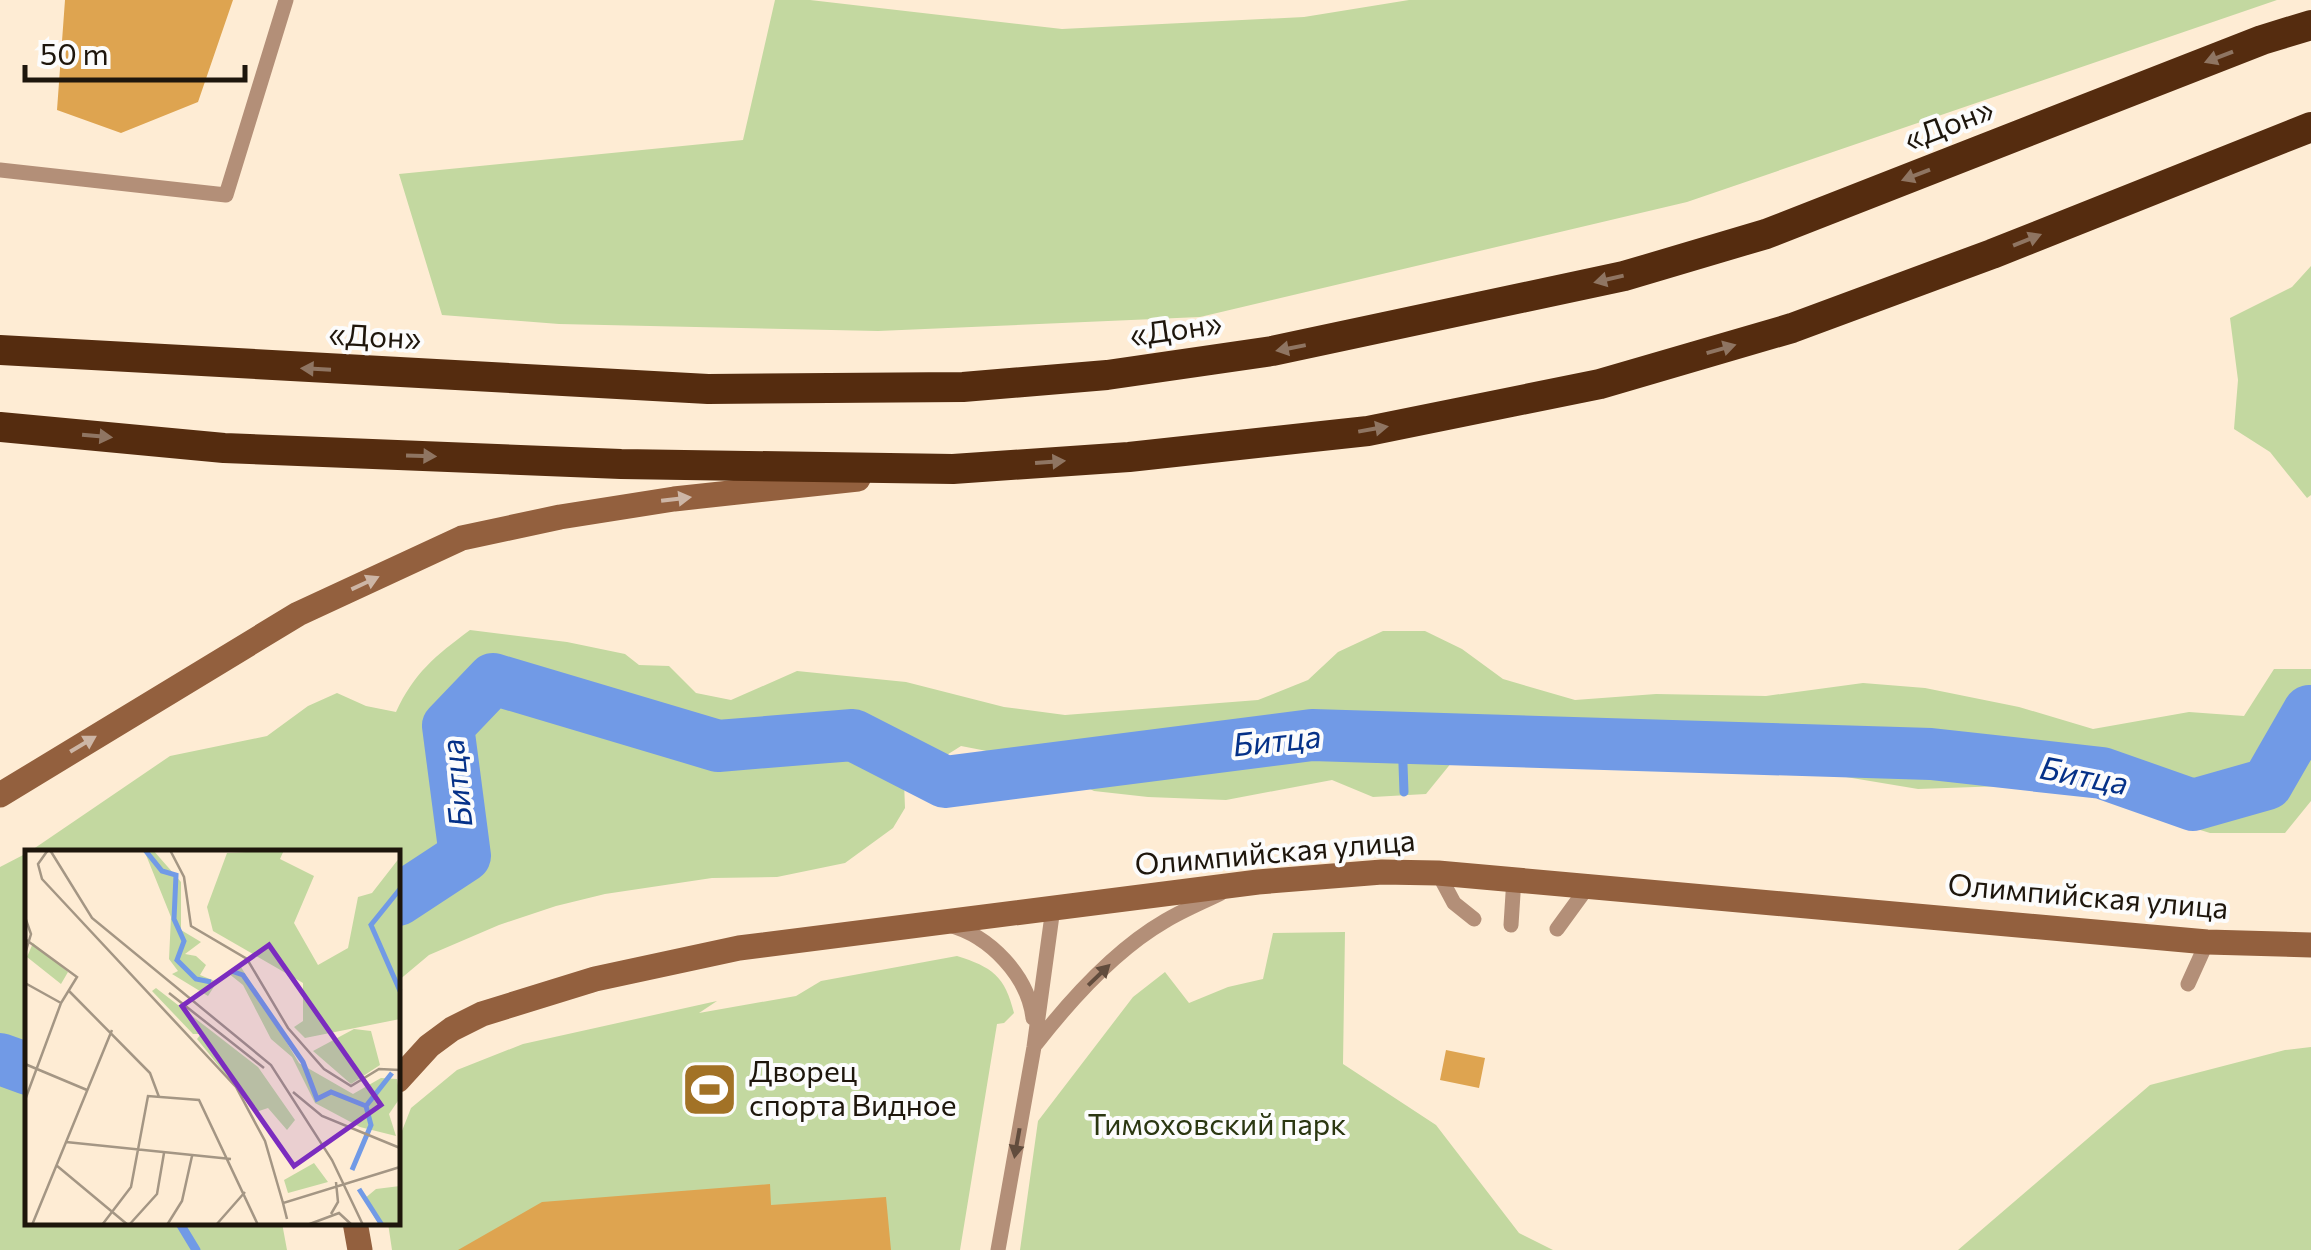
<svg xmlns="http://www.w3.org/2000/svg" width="2311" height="1250" font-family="Commissioner,sans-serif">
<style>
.green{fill:#c3d8a0}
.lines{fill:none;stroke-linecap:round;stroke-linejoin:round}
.stream{stroke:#719ae6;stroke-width:9}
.river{stroke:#719ae6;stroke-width:52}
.building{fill:#dea450}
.lane{stroke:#b38f78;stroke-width:15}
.secondary{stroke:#93603e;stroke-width:25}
.highway{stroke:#552c0f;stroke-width:30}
.oneway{fill:#8f7562}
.oneway2{fill:#cdb6a6}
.oneway3{fill:#614c3d}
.labels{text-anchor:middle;stroke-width:8;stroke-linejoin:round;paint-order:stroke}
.street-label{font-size:30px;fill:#1e160c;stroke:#fcfcfc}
.poi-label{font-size:30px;fill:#1e160c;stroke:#fcfcfc;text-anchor:start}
.park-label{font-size:30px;fill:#2b3711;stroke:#fcfcfc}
.water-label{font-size:32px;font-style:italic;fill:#053188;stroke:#fcfcfc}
.inset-river{fill:none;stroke:#719ae6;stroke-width:5}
.inset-road{fill:none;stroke:#a49684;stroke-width:2.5}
.view{fill:#7b2cbf;fill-opacity:0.15;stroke:#7b2cbf;stroke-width:5}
.inset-edge{fill:none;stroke:#1e160c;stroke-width:5}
</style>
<rect width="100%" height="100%" fill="#feecd4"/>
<!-- green -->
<path class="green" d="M 775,0 L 810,0 L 1062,29 L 1304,17 L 1409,0 L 2277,0 L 1687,202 L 1200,317 L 878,331 L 559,324 L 442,315 L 399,174 L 743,140 Z
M 2311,266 L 2311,495 L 2307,498 L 2270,452 L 2234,429 L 2238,380 L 2230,318 L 2292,287 Z
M 470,630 L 567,642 L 625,654 L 639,665 L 669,666 L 696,693 L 731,700 L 797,671 L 906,682 L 1004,707 L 1065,715 L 1258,700 L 1308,680 L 1338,652 L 1383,631 L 1425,631 L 1462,649 L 1503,679 L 1575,700 L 1656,694 L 1766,696 L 1863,683 L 1925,688 L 2019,707 L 2093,729 L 2189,712 L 2244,716 L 2274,669 L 2311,669 L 2311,801 L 2285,833 L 2210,833 L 2158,817 L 2119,797 L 2032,785 L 1918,789 L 1828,774 L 1703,765 L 1616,768 L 1452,762 L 1426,794 L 1373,797 L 1332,780 L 1226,800 L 1148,797 L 1094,791 L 1050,769 L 992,752 L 961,746 L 904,782 L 905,808 L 893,828 L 845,863 L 777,877 L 712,878 L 605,894 L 556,906 L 499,925 L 429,955 L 398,981 L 398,852 L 29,852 L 170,756 L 267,736 L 308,706 L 337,693 L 366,706 L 396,712 C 414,673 435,656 470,630 Z
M 27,853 L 28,1222 L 282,1223 L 287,1250 L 0,1250 L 0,867 Z
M 1345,932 L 1343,1064 L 1436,1125 L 1519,1233 L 1553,1250 L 1020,1250 L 1038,1121 L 1133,997 L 1165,972 L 1189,1003 L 1228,987 L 1263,979 L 1273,933 Z
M 957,956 C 992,967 1005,976 1014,1013 L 1004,1023 L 997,1024 L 960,1250 L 392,1250 L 388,1223 L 398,1222 L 398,1141 L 411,1108 L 457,1070 L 523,1044 L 717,1001 L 699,1013 L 796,996 L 821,981 Z
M 2311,1047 L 2311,1250 L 1958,1250 L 2150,1085 L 2285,1050 Z"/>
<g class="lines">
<!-- stream -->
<path class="stream" d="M 1402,737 L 1404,792
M 179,1222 L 196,1250"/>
<!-- river -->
<path class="river" d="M 398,900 L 465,856 L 448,726 L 493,679 L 718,746 L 853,735 L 945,782 L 1312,735 L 1931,754 L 2102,773 L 2193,805 L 2267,784 L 2309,711
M 0,1059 L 28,1069"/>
</g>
<!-- building -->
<path class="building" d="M 65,0 L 233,0 L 198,102 L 121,133 L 57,110 Z
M 1446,1050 L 1485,1058 L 1479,1088 L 1440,1080 Z
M 770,1184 L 771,1205 L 886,1197 L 891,1250 L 458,1250 L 542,1202 Z"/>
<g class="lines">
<!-- lane -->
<path class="lane" d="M 0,170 L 226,195 L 286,0
M 1438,873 L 1454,903 L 1474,919
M 949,925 C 990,936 1028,976 1033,1018
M 1511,925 L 1514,878
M 1557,929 L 1589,885
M 2188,984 L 2207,942
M 1036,1044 C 1071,999 1115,950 1165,921 C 1183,910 1203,902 1221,893
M 998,1250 L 1034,1047 L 1053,908"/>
<!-- secondary -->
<path class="secondary" d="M 0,795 L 298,614 L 462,538 L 560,517 L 674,499 L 858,479
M 398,1080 L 429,1046 L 452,1029 L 482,1014 L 595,979 L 739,948 L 1258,882 L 1382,872 L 1438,873 L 2207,942 L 2311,945
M 355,1222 L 360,1250"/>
<!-- highway -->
<path class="highway" d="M 0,350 L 708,389 L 963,387 L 1107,375 L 1272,351 L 1624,276 L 1766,234 L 2262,40 L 2311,25
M 0,427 L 224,448 L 621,464 L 953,469 L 1129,457 L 1368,431 L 1600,384 L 1792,328 L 1992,254 L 2311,127"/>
</g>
<!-- one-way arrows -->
<defs><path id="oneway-solid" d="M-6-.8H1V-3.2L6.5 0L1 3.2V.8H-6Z" transform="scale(2.5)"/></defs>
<g class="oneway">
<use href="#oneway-solid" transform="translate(2219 57) rotate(159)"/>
<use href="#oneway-solid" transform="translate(1916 175) rotate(159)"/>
<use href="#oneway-solid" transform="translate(2027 240) rotate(-22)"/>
<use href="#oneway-solid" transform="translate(1609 279) rotate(167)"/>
<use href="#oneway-solid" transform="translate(1291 348) rotate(169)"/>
<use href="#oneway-solid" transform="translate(1721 349) rotate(-16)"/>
<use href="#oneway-solid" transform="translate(316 369) rotate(-177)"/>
<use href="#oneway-solid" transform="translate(1373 429) rotate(-10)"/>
<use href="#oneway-solid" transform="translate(97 436) rotate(5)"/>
<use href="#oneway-solid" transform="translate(421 456) rotate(2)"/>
<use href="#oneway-solid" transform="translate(1050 462) rotate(-4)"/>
</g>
<g class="oneway2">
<use href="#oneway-solid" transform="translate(676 499) rotate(-7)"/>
<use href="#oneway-solid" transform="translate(365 583) rotate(-25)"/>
<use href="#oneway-solid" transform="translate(83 744) rotate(-31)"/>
</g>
<g class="oneway3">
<use href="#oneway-solid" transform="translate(1099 975) rotate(-44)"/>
<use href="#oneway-solid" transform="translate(1017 1143) rotate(100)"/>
</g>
<!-- icons -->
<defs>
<symbol id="stadium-square" viewBox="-11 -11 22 22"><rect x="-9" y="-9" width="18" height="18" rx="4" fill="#a27226" stroke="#fcfcfc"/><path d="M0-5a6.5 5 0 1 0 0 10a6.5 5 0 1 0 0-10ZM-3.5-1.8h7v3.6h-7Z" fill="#fff"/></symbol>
</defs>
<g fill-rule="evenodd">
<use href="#stadium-square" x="678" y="1058" width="63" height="63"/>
</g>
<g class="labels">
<!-- street labels -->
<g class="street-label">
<text transform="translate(1949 125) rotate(-21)" y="10">«Дон»</text>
<text transform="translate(1176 330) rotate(-8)" y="10">«Дон»</text>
<text transform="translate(375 337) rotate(3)" y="10">«Дон»</text>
<text transform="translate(1275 853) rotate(-5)" y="10">Олимпийская улица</text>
<text transform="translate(2088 897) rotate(5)" y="10">Олимпийская улица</text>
</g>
<!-- poi labels -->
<g class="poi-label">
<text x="749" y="1082">Дворец<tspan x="749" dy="34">спорта Видное</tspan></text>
</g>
<!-- park labels -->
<g class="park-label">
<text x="1217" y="1135">Тимоховский парк</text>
</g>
<!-- water labels -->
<g class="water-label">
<text transform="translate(1277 741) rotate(-6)" y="11">Битца</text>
<text transform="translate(2084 776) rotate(11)" y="11">Битца</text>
<text transform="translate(457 783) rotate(-96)" y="11">Битца</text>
</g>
</g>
<!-- overview -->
<g transform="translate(25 850)">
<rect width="375" height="375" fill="#feecd4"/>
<path d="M 119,0 L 128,0 L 156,32 L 156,80 L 176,92 L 160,104 L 171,106 L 181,115 L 175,125 L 192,132 L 183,146 L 147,124 L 153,121 L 144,109 L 146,67 ZM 259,0 L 255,9 L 289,26 L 269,73 L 293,115 L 323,98 L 333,47 L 347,43 L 375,7 L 375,169 L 280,188 L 269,177 L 278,171 L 278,133 L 188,81 L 182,57 L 202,3 ZM 8,93 L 43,122 L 36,134 L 2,107 ZM 216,117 L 274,213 L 328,244 L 356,228 L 372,229 L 375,248 L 364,264 L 371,286 L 335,277 L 290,253 L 267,207 L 246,189 L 218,135 L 203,123 ZM 131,138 L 233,217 L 270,270 L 262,280 L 243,258 L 231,262 L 172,189 L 176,184 L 168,184 L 127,141 ZM 329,179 L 346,181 L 355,215 L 326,234 L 288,201 ZM 289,313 L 303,332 L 263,343 L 259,330 ZM 375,336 L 375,375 L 354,375 L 339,349 L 351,339 Z" fill="#c3d8a0"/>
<path class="inset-river" d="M 120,0 L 137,21 L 151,25 L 149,69 L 159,91 L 152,110 L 171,129 L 186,132M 375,39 L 346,75 L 375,141M 206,121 L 218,125 L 278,212 L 292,249 L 306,242 L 341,256 L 346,275 L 327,320M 341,256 L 367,223M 334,339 L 357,375"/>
<path class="inset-road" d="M 23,0 L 13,14 L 17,29 L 211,237 L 240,291 L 258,353M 25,0 L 67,68 L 246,215 L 307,310 L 338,375M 145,0 L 159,27 L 166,76 L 222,109 L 263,178 L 299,219 L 326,236 L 354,219 L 375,220M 0,67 L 6,84 L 0,104M 0,89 L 52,127 L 36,153 L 0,250M 0,133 L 36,153M 44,141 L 125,223 L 134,247M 144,143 L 239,218M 0,214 L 62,240M 268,242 L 297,266 L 375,298M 41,292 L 206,309M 31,315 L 103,375M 306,364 L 313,352 L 311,332M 262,369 L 258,353 L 375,317M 7,375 L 87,180M 77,375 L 106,337 L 123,246 L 174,250 L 233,375M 104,375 L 132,344 L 139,303M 142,375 L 157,351 L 167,306M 191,375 L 220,342M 282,375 L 314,363 L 327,375"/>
<path class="view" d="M 244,95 L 356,255 L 269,316 L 157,156 Z"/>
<rect width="375" height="375" class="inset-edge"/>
</g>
<!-- scale -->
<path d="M25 65v15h220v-15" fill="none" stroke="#1e160c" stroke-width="5"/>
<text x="40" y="65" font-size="30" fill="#1e160c" stroke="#fcfcfc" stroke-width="8" paint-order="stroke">50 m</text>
</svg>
